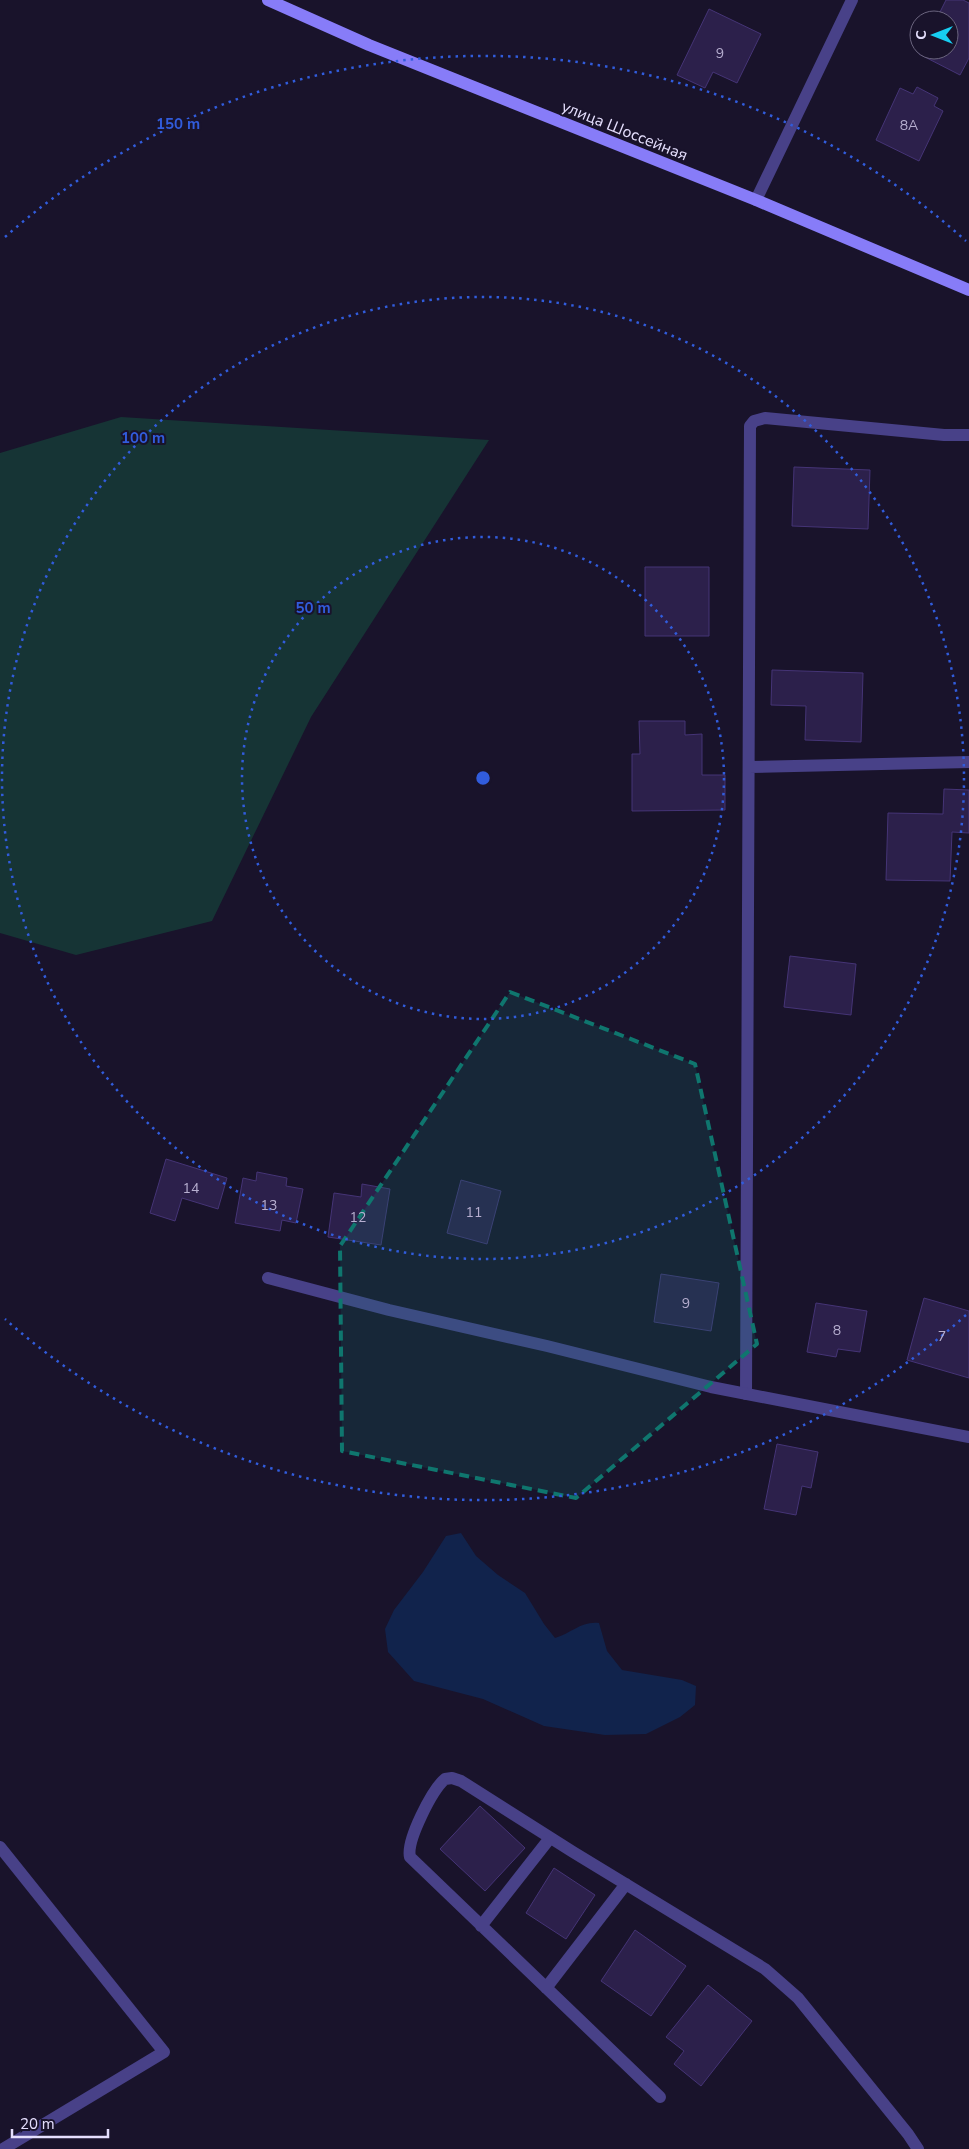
<svg xmlns="http://www.w3.org/2000/svg" width="969" height="2149" font-family="'Nunito Sans',sans-serif">
<style>
.green{fill:#163435}
.water{fill:#11234c}
.building{fill:#2c204b;stroke:#453476}
.lines{fill:none;stroke-linecap:round;stroke-linejoin:round}
.lane{stroke:#484188;stroke-width:12}
.street{stroke:#484188;stroke-width:12}
.secondary{stroke:#877cf8;stroke-width:12}
.marked{fill:#0f766e;fill-opacity:0.2;stroke:#0f766e;stroke-width:4;stroke-dasharray:10 6;stroke-linejoin:round}
.ring{fill:none;stroke:#315cdc;stroke-width:2.5;stroke-dasharray:2.5 5}
.labels{text-anchor:middle;stroke-width:4;stroke-linejoin:round;paint-order:stroke}
.number-label{font-size:14px;fill:#b7afd0}
.street-label{font-size:16px;fill:#e5dffd;stroke:#19132b}
.centre{fill:#315cdc;stroke:#19132b;stroke-width:2.5}
.ring-label{font-size:15px;text-anchor:middle;font-weight:bold;fill:#315cdc;stroke:#19132b;stroke-width:4;stroke-linejoin:round;paint-order:stroke}
</style>
<rect width="100%" height="100%" fill="#19132b"/>
<!-- green -->
<path class="green" d="M 121,417 L 489,440 L 311,717 L 212,921 L 76,955 L 0,933 L 0,453 Z"/>
<!-- water -->
<path class="water" d="M 461,1533 L 476,1556 L 498,1575 L 525,1593 L 544,1624 L 555,1638 C 572,1633 581,1621 599,1623 L 607,1651 L 622,1670 L 682,1680 L 696,1686 L 695,1705 L 680,1717 L 646,1734 L 605,1735 L 544,1726 L 483,1699 L 414,1681 L 388,1652 L 385,1629 L 394,1610 L 423,1572 L 446,1536 Z"/>
<!-- building -->
<path class="building" d="M 946,0 L 963,0 L 969,3 L 969,58 L 960,75 L 919,54 L 921,50 L 949,50 L 949,20 L 936,20 Z
M 709,9 L 761,34 L 737,83 L 713,72 L 705,88 L 677,75 Z
M 917,87 L 938,98 L 934,106 L 943,111 L 919,161 L 876,140 L 900,88 L 913,94 Z
M 794,467 L 870,470 L 868,529 L 792,526 Z
M 645,567 L 709,567 L 709,636 L 645,636 Z
M 772,670 L 863,673 L 861,742 L 805,740 L 806,706 L 771,705 Z
M 639,721 L 685,721 L 685,735 L 702,734 L 702,775 L 725,775 L 725,810 L 632,811 L 632,754 L 640,754 Z
M 944,789 L 969,790 L 969,833 L 952,832 L 950,881 L 886,880 L 888,813 L 943,814 Z
M 790,956 L 856,964 L 851,1015 L 784,1007 Z
M 166,1159 L 227,1178 L 218,1209 L 182,1198 L 175,1221 L 150,1213 Z
M 257,1172 L 287,1178 L 286,1186 L 303,1189 L 296,1223 L 282,1220 L 280,1231 L 235,1223 L 243,1178 L 256,1181 Z
M 461,1180 L 501,1191 L 487,1244 L 447,1233 Z
M 362,1184 L 390,1189 L 381,1245 L 328,1237 L 334,1193 L 361,1197 Z
M 661,1274 L 719,1283 L 711,1331 L 654,1322 Z
M 924,1298 L 969,1311 L 969,1378 L 907,1360 Z
M 816,1303 L 867,1311 L 860,1352 L 838,1349 L 836,1357 L 807,1352 Z
M 777,1444 L 818,1452 L 811,1488 L 802,1486 L 796,1515 L 764,1509 Z
M 480,1806 L 525,1848 L 485,1891 L 440,1849 Z
M 554,1868 L 595,1895 L 566,1939 L 526,1913 Z
M 635,1930 L 686,1966 L 651,2016 L 601,1981 Z
M 708,1985 L 752,2021 L 701,2086 L 674,2064 L 684,2051 L 666,2037 Z"/>
<g class="lines">
<!-- lane -->
<path class="lane" d="M 756,200 L 852,0
M 749,767 L 969,762
M 746,1394 L 750,426 L 754,421 L 765,418 L 944,435 L 969,435
M 0,1847 L 164,2052 L 3,2149
M 481,1926 L 550,1838
M 546,1988 L 626,1884
M 660,2097 L 410,1857 C 406,1841 432,1790 445,1779 L 452,1778 L 461,1781 L 573,1852 L 765,1969 L 798,1998 L 908,2134 L 918,2149"/>
<!-- street -->
<path class="street" d="M 268,1278 L 389,1310 L 547,1346 L 711,1387 L 969,1437"/>
<!-- secondary -->
<path class="secondary" d="M 268,0 L 369,45 L 756,200 L 969,290"/>
</g>
<!-- marked area -->
<path class="marked" d="M 510,992 L 695,1064 L 757,1344 L 576,1498 L 342,1451 L 340,1246 Z"/>
<!-- distance rings -->
<g class="ring">
<circle cx="483" cy="778" r="241"/>
<circle cx="483" cy="778" r="481"/>
<path d="M966 1315A722 722 0 0 1 5 1319M5 237A722 722 0 0 1 966 241"/>
</g>
<g class="labels">
<!-- number labels -->
<g class="number-label">
<text x="720" y="58">9</text>
<text x="909" y="130">8А</text>
<text x="191" y="1193">14</text>
<text x="269" y="1210">13</text>
<text x="474" y="1217">11</text>
<text x="358" y="1222">12</text>
<text x="686" y="1308">9</text>
<text x="837" y="1335">8</text>
<text x="942" y="1341">7</text>
</g>
<!-- street labels -->
<g class="street-label">
<text transform="translate(625 130) rotate(22)" y="6">улица Шоссейная</text>
</g>
</g>
<circle cx="483" cy="778" r="8" class="centre"/>
<g class="ring-label">
<text x="178" y="129">150 m</text>
<text x="143" y="443">100 m</text>
<text x="313" y="613">50 m</text>
</g>
<!-- north arrow -->
<g transform="translate(934 35) rotate(270)"><circle r="24" fill="#19132b" stroke="#6b657f"/>
<path d="M0-4L9 19L0 12L-9 19Z" fill="#17cef2"/>
<text y="-8" font-size="14" font-weight="bold" text-anchor="middle" fill="#e5dffd">С</text>
</g>
<!-- scale -->
<path d="M12 2129v8h96v-8" fill="none" stroke="#e5dffd" stroke-width="2.5"/>
<text x="20" y="2129" font-size="15" fill="#e5dffd" stroke="#19132b" stroke-width="4" paint-order="stroke">20 m</text>
</svg>
